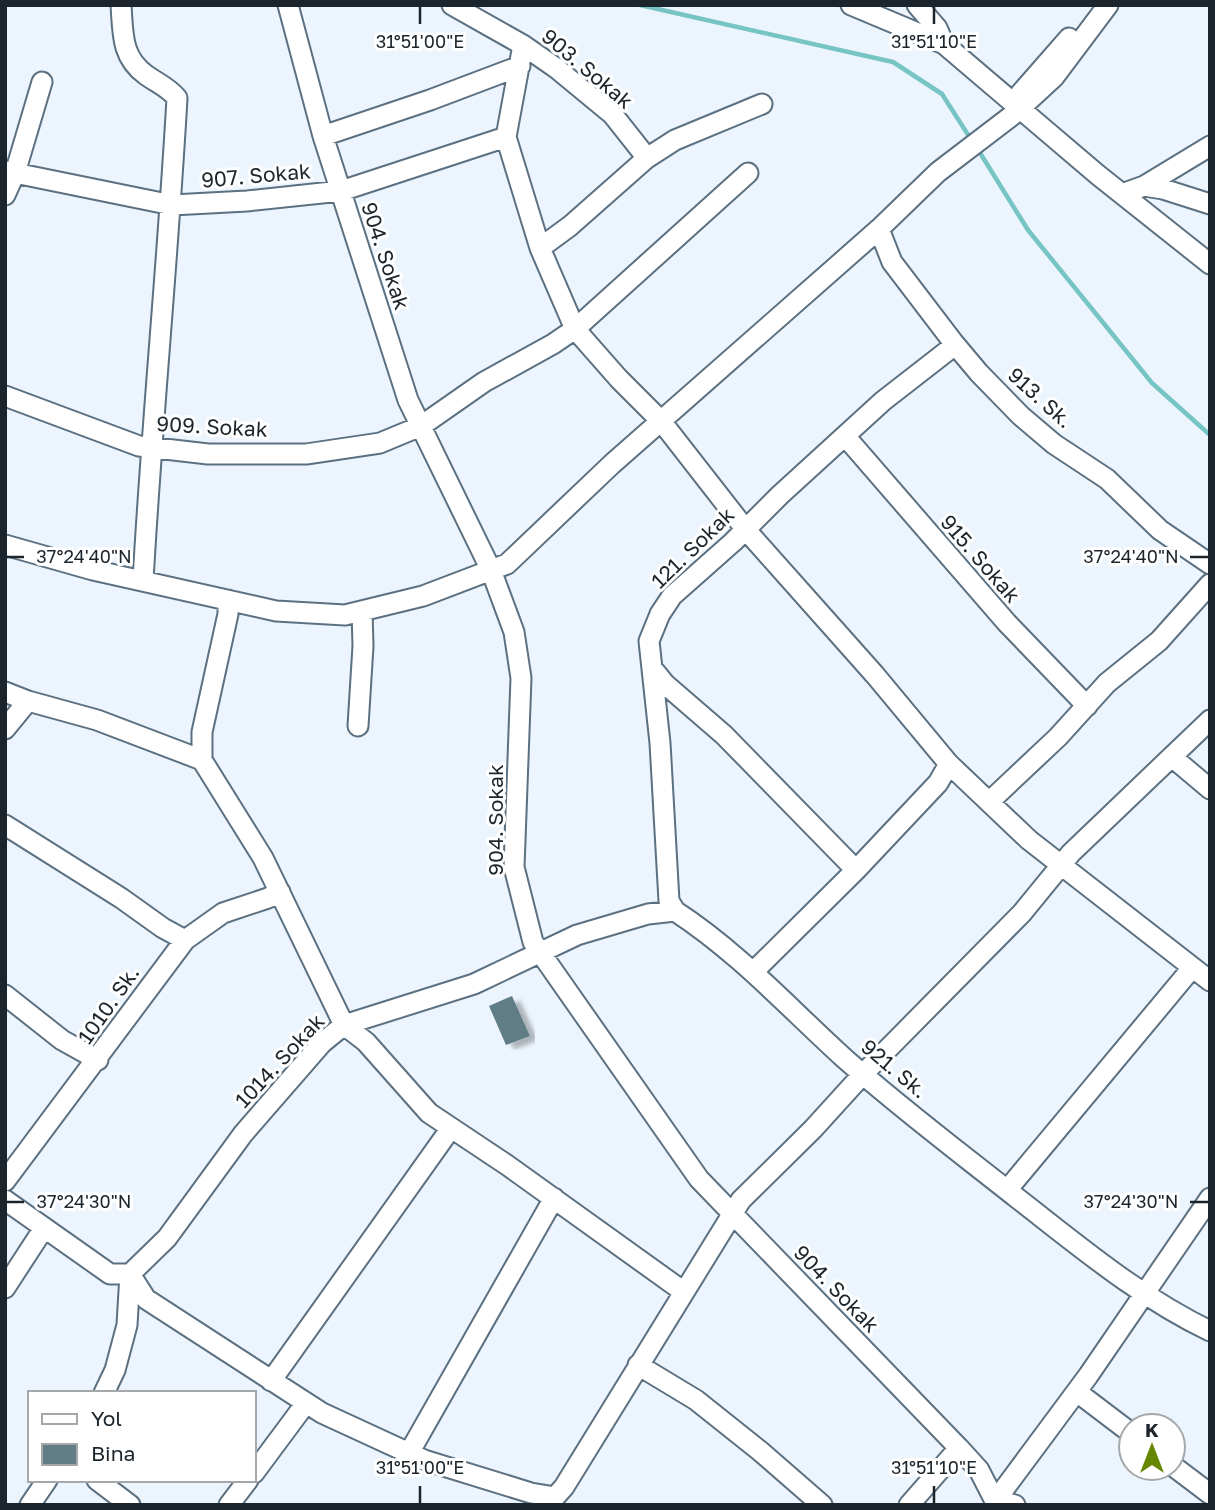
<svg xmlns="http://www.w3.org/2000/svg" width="1215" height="1510" font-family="'Golos Text',sans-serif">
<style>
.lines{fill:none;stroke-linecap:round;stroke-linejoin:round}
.stream{stroke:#76c4c4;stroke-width:4.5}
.building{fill:#617d86;filter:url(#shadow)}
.minor-casing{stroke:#5b7080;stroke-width:23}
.minor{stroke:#fff;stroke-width:19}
.ticks{fill:none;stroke:#1c252c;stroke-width:2.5}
.labels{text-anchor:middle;stroke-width:6;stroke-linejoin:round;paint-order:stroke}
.street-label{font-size:21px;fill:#1c252c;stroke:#fff}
.ticks-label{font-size:18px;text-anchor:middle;fill:#1c252c;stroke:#fff;stroke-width:6;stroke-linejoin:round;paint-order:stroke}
</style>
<defs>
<filter id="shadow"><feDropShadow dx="8" dy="4.5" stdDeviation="2" flood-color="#0004"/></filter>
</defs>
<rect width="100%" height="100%" fill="#ecf5fd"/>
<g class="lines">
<!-- stream -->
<path class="stream" d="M 640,5 L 893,62 L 942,94 L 972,141
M 977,148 L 1028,230 L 1152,383 L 1210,435"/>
</g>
<!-- building -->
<path class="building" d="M 512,996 L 530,1036 L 506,1045 L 489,1006 Z"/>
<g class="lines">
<defs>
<path id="minor" d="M 121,5 C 123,33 121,57 146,75 C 157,83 168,87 177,98 C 168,259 152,420 143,581
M 288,5 L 323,136 L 408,400 L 491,570 L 514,632 L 521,678 L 514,867 L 533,942 L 699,1179 L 959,1448 L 979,1470 L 997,1505
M 452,5 L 523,45 L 556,68 L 613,115 L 647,158
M 851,5 L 944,44 L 1098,175 L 1210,264
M 917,5 L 937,28 L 944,44
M 523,45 L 506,137 L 540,248 L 575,329 L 619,379 L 661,421 L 746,530 L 875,675 L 949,764 L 1029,840 L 1210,981
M 1020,94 L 1069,38
M 323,136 L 430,100 L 520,66
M 5,171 L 172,205 L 247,201 L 341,191 L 506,137
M 1144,186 L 1210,146
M 1122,194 L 1144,186 L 1163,189 L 1210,204
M 5,195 L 15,173 L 42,82
M 879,229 L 892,262 L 953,342 L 979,373 L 1021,416 L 1054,444 L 1107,479 L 1160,530 L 1210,564
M 540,248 L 570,226 L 647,158 L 675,140 L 762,104
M 5,396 L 139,446 L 208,454 L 306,454 L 380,443 L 421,426 L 484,382 L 553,344 L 575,329 L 748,173
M 845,436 L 1007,623 L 1087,706
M 5,545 L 93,570 L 276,611 L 345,615 L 423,596 L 507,564 L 612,464 L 879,229 L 938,172 L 1014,114 L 1054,77 L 1108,5
M 228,600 L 228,614 L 202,732 L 202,760 L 263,858 L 344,1025 L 366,1042 L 429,1113 L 507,1165 L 684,1292
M 652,668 L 665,684 L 724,735 L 856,870
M 5,692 L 28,701
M 358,726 L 363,646 L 362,611
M 5,729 L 28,701 L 97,720 L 202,760
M 1172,757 L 1210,789
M 989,802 L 1058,737 L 1107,683 L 1159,641 L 1210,584
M 5,825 L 121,898 L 163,928 L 185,940
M 675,911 L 669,901 L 660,743 L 649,641 L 660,614 L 672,596 L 733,542 L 780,495 L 883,401 L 955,345
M 754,971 L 856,870 L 938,783 L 949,764
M 5,995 L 62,1040 L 98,1060
M 5,1181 L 185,940 L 223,913 L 268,898 L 280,892
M 1007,1190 L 1192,968
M 5,1200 L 110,1274 L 130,1274 L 167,1238 L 243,1134 L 322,1043 L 344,1025 L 474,984 L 577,935 L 648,914 L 675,911 C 738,952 788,1007 844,1058 C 899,1107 959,1152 1017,1198 C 1079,1246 1139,1297 1210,1331
M 130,1274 L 146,1299 L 322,1413 L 424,1460 L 531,1493 L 555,1497 L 564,1487 L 741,1200 L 813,1129 L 863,1074 L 1022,913 L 1071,853 L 1210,720
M 5,1288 L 44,1228
M 638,1365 L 696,1400 L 760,1451 L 822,1505
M 271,1381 L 451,1128
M 1077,1392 L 1131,1433
M 104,1393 L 115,1370 L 127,1325 L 130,1274
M 409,1453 L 554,1198
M 1173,1466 L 1210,1494
M 254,1473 L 306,1403
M 97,1480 L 130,1505
M 30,1505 L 47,1480
M 229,1505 L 248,1480
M 909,1505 L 959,1448
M 1015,1505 L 996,1500 L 1088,1376 L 1210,1198"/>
</defs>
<!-- minor casing -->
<use href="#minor" class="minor-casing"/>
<!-- minor -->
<use href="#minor" class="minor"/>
</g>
<!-- ticks -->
<path class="ticks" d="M 420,7 L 420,24M 934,7 L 934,24M 7,557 L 24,557M 1190,557 L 1208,557M 7,1202 L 24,1202M 1190,1202 L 1208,1202M 420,1486 L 420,1503M 934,1486 L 934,1503"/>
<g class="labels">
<!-- street labels -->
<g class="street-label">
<text transform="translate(587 69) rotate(40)" y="7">903. Sokak</text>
<text transform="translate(256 176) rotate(-5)" y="7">907. Sokak</text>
<text transform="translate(385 256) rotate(72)" y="7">904. Sokak</text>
<text transform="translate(1040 398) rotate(42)" y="7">913. Sk.</text>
<text transform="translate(212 427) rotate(3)" y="7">909. Sokak</text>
<text transform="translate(693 548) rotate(-44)" y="7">121. Sokak</text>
<text transform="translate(980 559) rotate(49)" y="7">915. Sokak</text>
<text transform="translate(496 820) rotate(-90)" y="7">904. Sokak</text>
<text transform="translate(109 1005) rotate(-55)" y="7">1010. Sk.</text>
<text transform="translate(280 1061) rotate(-47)" y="7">1014. Sokak</text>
<text transform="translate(894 1069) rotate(40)" y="7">921. Sk.</text>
<text transform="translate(836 1289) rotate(46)" y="7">904. Sokak</text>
</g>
</g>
<g class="ticks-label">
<text x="420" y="48">31°51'00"E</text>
<text x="934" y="48">31°51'10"E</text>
<text x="84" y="563">37°24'40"N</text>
<text x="1131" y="563">37°24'40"N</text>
<text x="84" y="1208">37°24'30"N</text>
<text x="1131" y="1208">37°24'30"N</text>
<text x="420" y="1474">31°51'00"E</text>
<text x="934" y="1474">31°51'10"E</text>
</g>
<!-- border -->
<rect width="1215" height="1510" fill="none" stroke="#1c252c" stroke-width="14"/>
<!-- legend -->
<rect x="28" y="1391" width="228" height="91" fill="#ffffff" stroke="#a4a8ab" stroke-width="2"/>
<rect x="42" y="1414" width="35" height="10" fill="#ffffff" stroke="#a4a8ab" stroke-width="2"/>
<text x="91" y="1426" font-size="21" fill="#1c252c">Yol</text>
<rect x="42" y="1444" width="35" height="21" fill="#617d86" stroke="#a4a8ab" stroke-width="2"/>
<text x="91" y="1461" font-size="21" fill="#1c252c">Bina</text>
<!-- north arrow -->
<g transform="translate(1152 1447)"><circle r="33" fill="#ffffff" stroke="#a4a8ab" stroke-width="2"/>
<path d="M0-5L12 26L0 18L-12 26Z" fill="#658704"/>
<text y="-10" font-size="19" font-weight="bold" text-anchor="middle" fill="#1c252c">K</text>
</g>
</svg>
